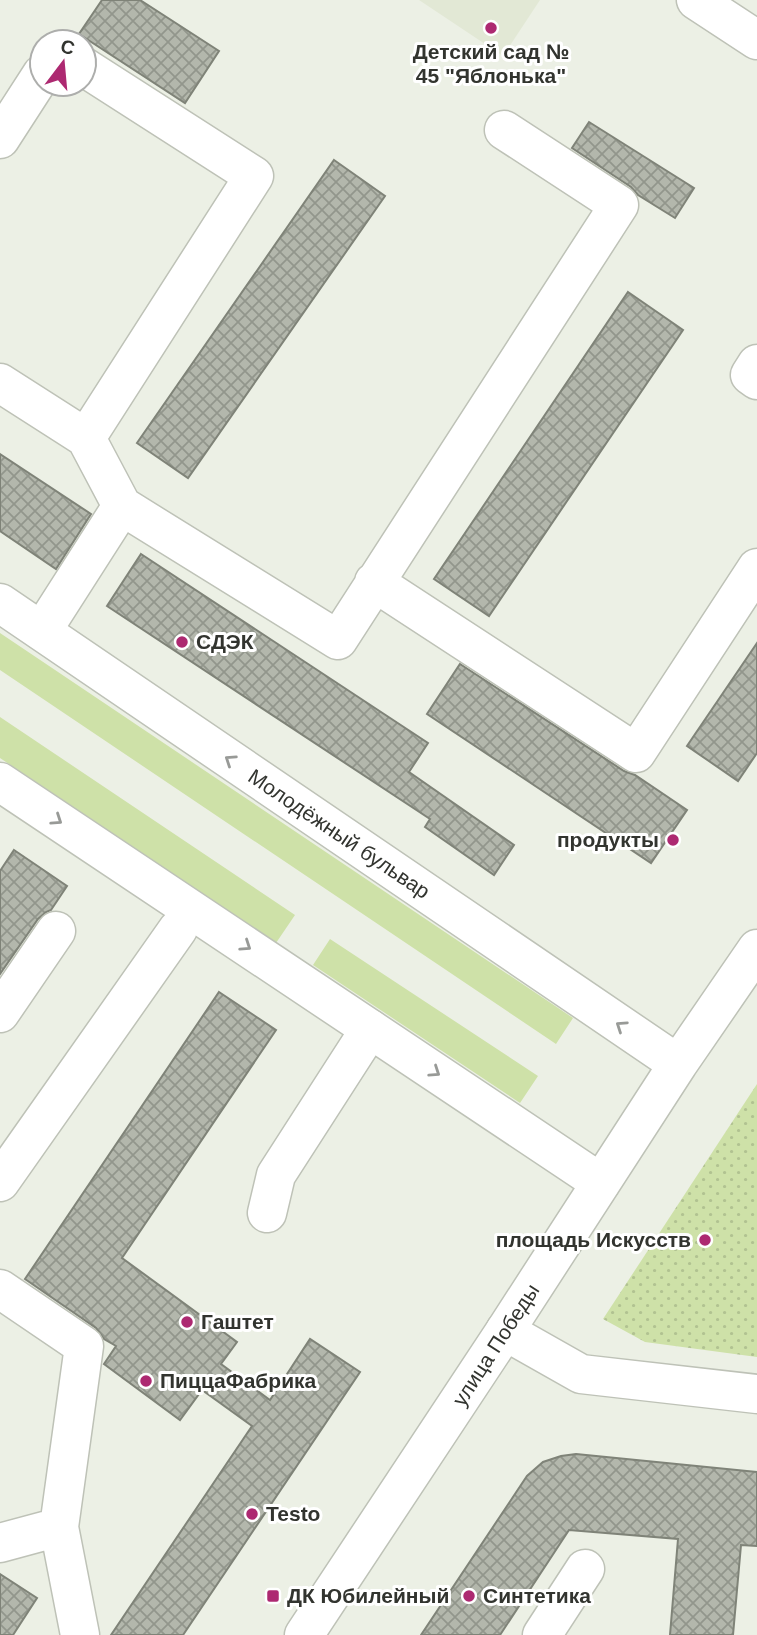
<svg xmlns="http://www.w3.org/2000/svg" width="757" height="1635" font-family="Arial,sans-serif">
<style>
.built{fill:#e2e8d5}
.grass{fill:#cee1a8}
.park{fill:url(#park-dots)}
.building{fill:url(#building-cross-hatch);stroke:#7f8378;stroke-width:2}
.lines{fill:none;stroke-linecap:round;stroke-linejoin:round}
.minor-casing{stroke:#bec2b7;stroke-width:41}
.major-casing{stroke:#bec2b7;stroke-width:41}
.minor{stroke:#fff;stroke-width:38}
.major{stroke:#fff;stroke-width:38}
.oneway{stroke:#989a97}
.poi-dot{fill:#ad2971;stroke:#fff;stroke-width:2.5}
.labels{text-anchor:middle;stroke-width:6;stroke-linejoin:round;paint-order:stroke}
.poi-label{font-size:21px;font-weight:bold;fill:#32342f;stroke:#fff;text-anchor:start}
.street-label{font-size:21px;fill:#32342f;stroke:#fff}
</style>
<defs>
<pattern id="park-dots" width="8" height="8" patternUnits="userSpaceOnUse" patternTransform="scale(1.75)"><rect width="8" height="8" fill="#cee1a8"/><path d="M2 2h.1M6 6h.1" fill="none" stroke="#b1c291" stroke-width="1.8" stroke-linecap="round"/></pattern>
<pattern id="building-cross-hatch" width="8" height="8" patternUnits="userSpaceOnUse" patternTransform="scale(1.75)"><rect width="8" height="8" fill="#b3b7ac"/><path d="M0 0l8 8M0 8l8-8" fill="none" stroke="#92968c"/></pattern>
</defs>
<rect width="100%" height="100%" fill="#ecf0e5"/>
<!-- built -->
<path class="built" d="M 419,0 L 540,0 L 503,56 Z"/>
<!-- grass -->
<path class="grass" d="M 0,633 L 573,1018 L 556,1044 L 0,670 Z
M 0,717 L 295,915 L 276,943 L 0,758 Z
M 330,939 L 538,1076 L 520,1103 L 313,965 Z"/>
<!-- park -->
<path class="park" d="M 757,1084 L 757,1357 L 645,1342 L 603,1319 Z"/>
<!-- building -->
<path class="building" d="M 102,0 L 140,0 L 219,51 L 185,103 L 79,34 Z
M 589,122 L 694,188 L 675,218 L 638,195 L 631,187 L 572,148 Z
M 334,160 L 385,196 L 188,478 L 137,443 Z
M 628,292 L 683,330 L 489,616 L 434,579 Z
M 0,454 L 91,514 L 56,569 L 0,531 Z
M 141,554 L 428,743 L 409,772 L 514,845 L 494,875 L 425,827 L 430,819 L 107,606 Z
M 757,643 L 757,753 L 738,781 L 687,746 Z
M 460,664 L 624,771 L 635,775 L 687,810 L 651,863 L 427,714 Z
M 14,850 L 67,886 L 51,910 L 46,912 L 38,919 L 0,974 L 0,871 Z
M 219,992 L 276,1030 L 122,1258 L 237,1342 L 221,1364 L 270,1400 L 310,1339 L 360,1372 L 183,1635 L 111,1635 L 252,1426 L 202,1390 L 180,1420 L 104,1364 L 116,1346 L 104,1339 L 96,1328 L 25,1279 Z
M 576,1454 L 757,1472 L 757,1546 L 741,1545 L 733,1635 L 670,1635 L 678,1539 L 569,1530 L 500,1635 L 421,1635 L 527,1476 L 543,1462 L 561,1456 Z
M 0,1574 L 37,1598 L 13,1635 L 0,1635 Z"/>
<g class="lines">
<defs>
<path id="minor" d="M 696,0 L 757,40
M 84,67 L 254,176 L 86,438 L 122,506 L 338,640 L 619,205 L 504,130
M 0,139 L 42,74
M 757,364 L 750,375 L 757,380
M 0,383 L 86,438
M 374,582 L 636,753 L 757,568
M 42,631 L 122,506
M 0,1013 L 56,931
M 0,1182 L 178,929
M 267,1213 L 276,1175 L 370,1029
M 0,1289 L 84,1346 L 59,1527 L 80,1635
M 505,1331 L 581,1374 L 757,1394
M 0,1543 L 59,1527
M 542,1635 L 585,1569"/>
<path id="major" d="M 0,603 L 678,1064
M 0,782 L 601,1183
M 304,1635 L 505,1331 L 678,1064 L 757,949"/>
</defs>
<!-- minor casing -->
<use href="#minor" class="minor-casing"/>
<!-- major casing -->
<use href="#major" class="major-casing"/>
<!-- minor -->
<use href="#minor" class="minor"/>
<!-- major -->
<use href="#major" class="major"/>
</g>
<!-- one-way arrows -->
<defs><path id="oneway-chevron" d="M-2-3.5L2.5 0L-2 3.5" fill="none" stroke-width="1.6" stroke-linecap="round" stroke-linejoin="round" transform="scale(1.75)"/></defs>
<g class="oneway">
<use href="#oneway-chevron" transform="translate(230 760) rotate(-146)"/>
<use href="#oneway-chevron" transform="translate(57 820) rotate(34)"/>
<use href="#oneway-chevron" transform="translate(246 946) rotate(34)"/>
<use href="#oneway-chevron" transform="translate(621 1026) rotate(-146)"/>
<use href="#oneway-chevron" transform="translate(435 1072) rotate(34)"/>
</g>
<!-- markers -->
<g class="poi-dot">
<circle cx="491" cy="28" r="7"/>
<circle cx="182" cy="642" r="7"/>
<circle cx="673" cy="840" r="7"/>
<circle cx="705" cy="1240" r="7"/>
<circle cx="187" cy="1322" r="7"/>
<circle cx="146" cy="1381" r="7"/>
<circle cx="252" cy="1514" r="7"/>
<rect x="266" y="1589" width="14" height="14" rx="3.5"/>
<circle cx="469" cy="1596" r="7"/>
</g>
<g class="labels">
<!-- poi labels -->
<g class="poi-label">
<text x="491" y="59" text-anchor="middle">Детский сад №<tspan x="491" dy="24">45 "Яблонька"</tspan></text>
<text x="196" y="649">СДЭК</text>
<text x="659" y="847" text-anchor="end">продукты</text>
<text x="691" y="1247" text-anchor="end">площадь Искусств</text>
<text x="201" y="1329">Гаштет</text>
<text x="160" y="1388">ПиццаФабрика</text>
<text x="266" y="1521">Testo</text>
<text x="287" y="1603">ДК Юбилейный</text>
<text x="483" y="1603">Синтетика</text>
</g>
<!-- street labels -->
<g class="street-label">
<text transform="translate(339 834) rotate(34)" y="7">Молодёжный бульвар</text>
<text transform="translate(496 1345) rotate(-57)" y="7">улица Победы</text>
</g>
</g>
<!-- north arrow -->
<g transform="translate(63 63) rotate(16)"><circle r="33" fill="#ffffff" stroke="#adaeac" stroke-width="2"/>
<path d="M0-5L12 26L0 18L-12 26Z" fill="#ad2971"/>
<text y="-10" font-size="19" font-weight="bold" text-anchor="middle" fill="#32342f">С</text>
</g>
</svg>
